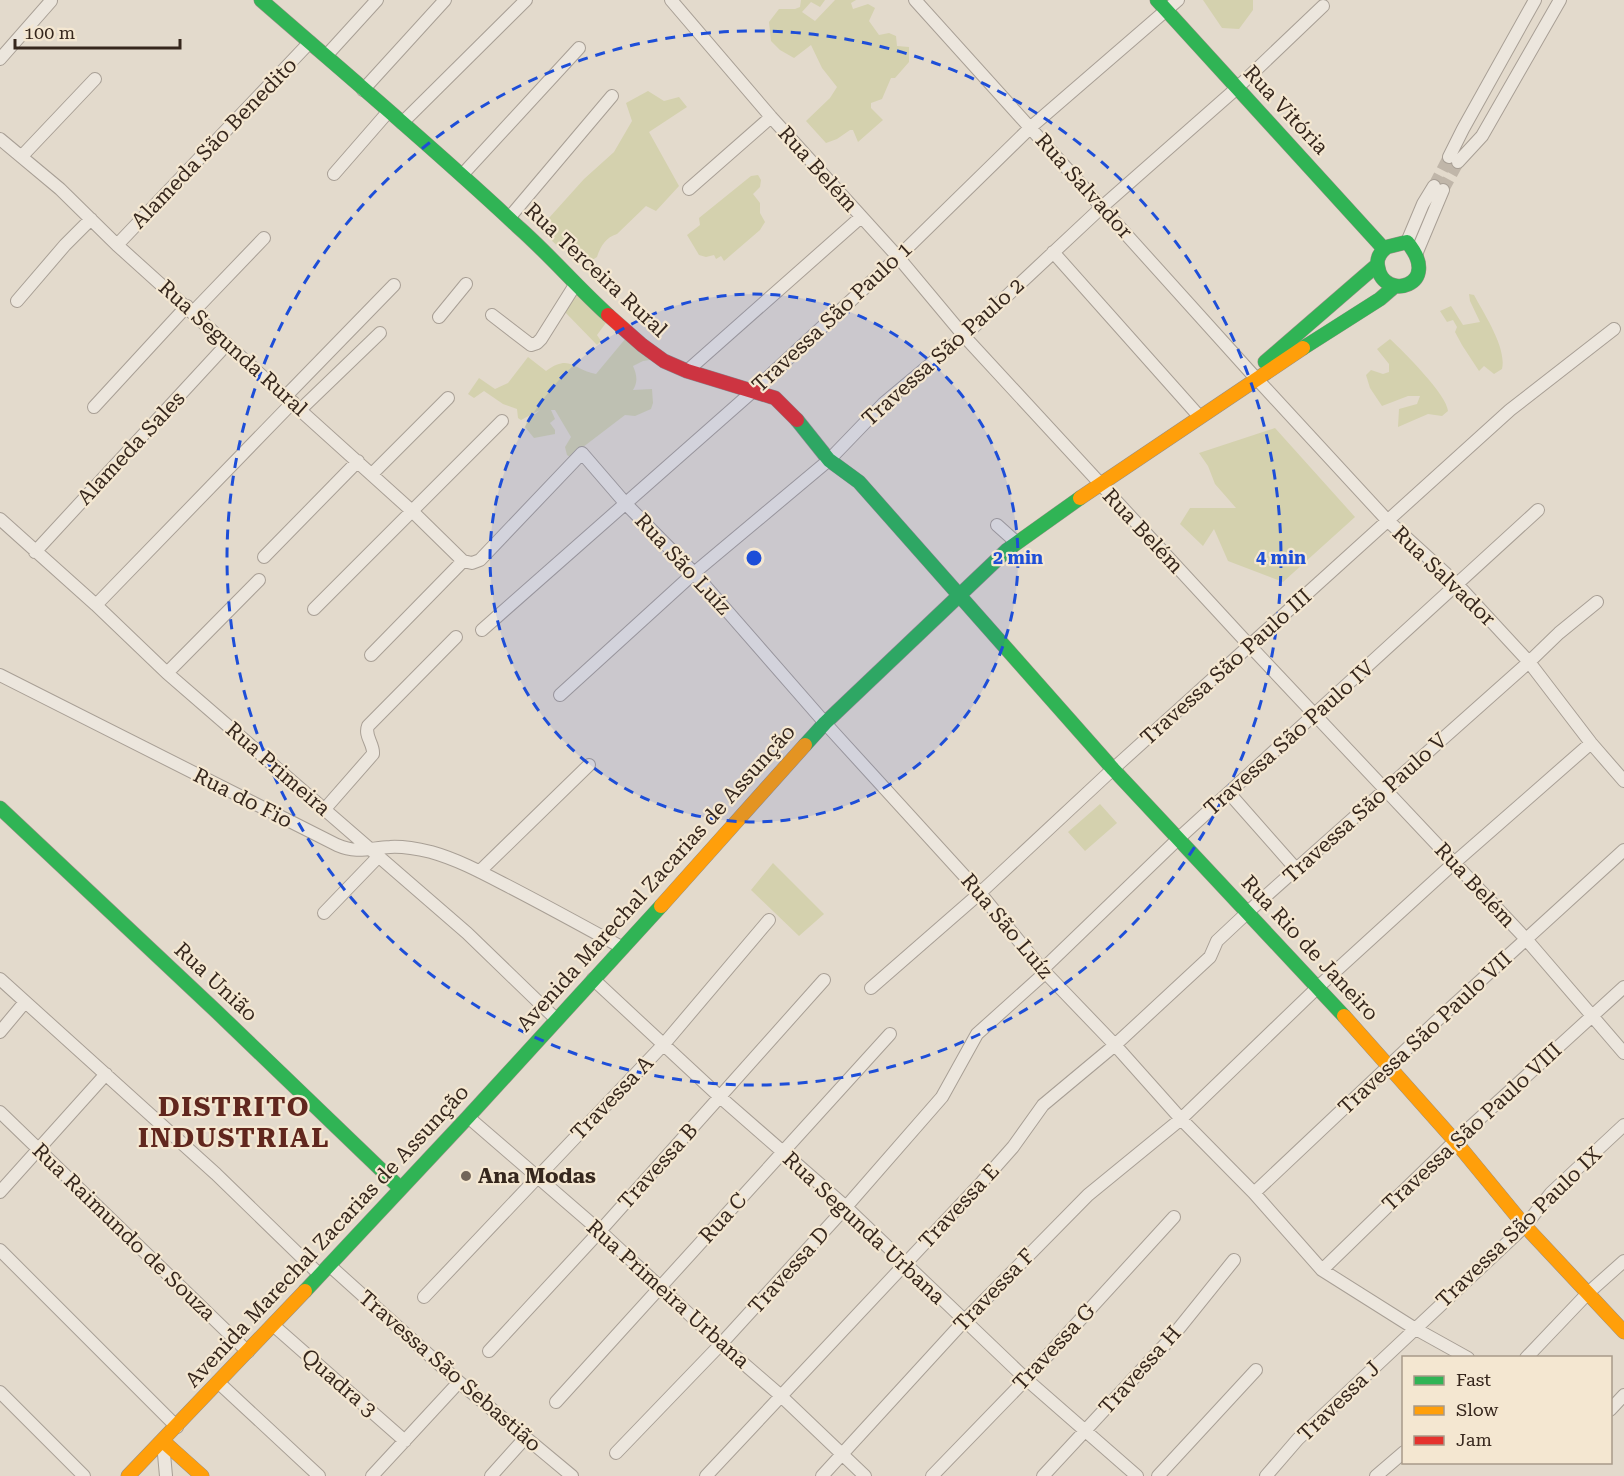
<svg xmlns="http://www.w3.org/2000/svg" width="1624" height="1476" font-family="'Roboto Serif',serif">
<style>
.green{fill:#d4d1ae}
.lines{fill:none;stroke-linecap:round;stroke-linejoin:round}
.street-tunnel{stroke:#c0b6a9;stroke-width:12;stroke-dasharray:12 6;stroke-linecap:butt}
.street-casing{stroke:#a89f95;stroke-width:14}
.fast-casing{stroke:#988f85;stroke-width:15}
.slow-casing{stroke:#988f85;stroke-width:15}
.jam-casing{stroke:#988f85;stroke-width:15}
.street{stroke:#ece6dd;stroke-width:12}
.fast{stroke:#30b455;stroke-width:14}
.slow{stroke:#ff9f0a;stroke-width:14}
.jam{stroke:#e5322d;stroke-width:14}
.ring{fill:none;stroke:#1d4ed8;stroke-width:3;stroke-dasharray:10 8}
.poi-dot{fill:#73665a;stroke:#f4e7d1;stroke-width:2}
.labels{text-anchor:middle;stroke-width:4.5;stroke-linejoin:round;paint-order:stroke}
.street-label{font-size:21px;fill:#36271d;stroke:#f4e7d1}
.poi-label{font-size:21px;font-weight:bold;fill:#36271d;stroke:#f4e7d1;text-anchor:start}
.district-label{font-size:27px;font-weight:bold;letter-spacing:1.5px;fill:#61271e;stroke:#f4e7d1}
.centre{fill:#1d4ed8;stroke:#f4e7d1;stroke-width:3}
.ring-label{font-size:18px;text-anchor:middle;font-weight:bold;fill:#1d4ed8;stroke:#f4e7d1;stroke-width:4.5;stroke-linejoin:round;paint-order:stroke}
</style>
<rect width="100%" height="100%" fill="#e3dacc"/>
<!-- green -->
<path class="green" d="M 801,0 L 825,0 L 820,7 L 811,2 L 802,12 L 815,21 L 835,0 L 856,0 L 851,3 L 853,9 L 868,4 L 875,8 L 869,21 L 879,35 L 889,33 L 896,36 L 897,46 L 909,47 L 909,62 L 895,78 L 891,78 L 882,99 L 871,103 L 871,108 L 883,120 L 858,142 L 853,130 L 850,130 L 837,139 L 826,143 L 806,121 L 830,98 L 837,87 L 822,68 L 811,45 L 794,58 L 780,50 L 771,41 L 769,22 L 779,9 L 795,9 L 800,7 Z
M 1203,0 L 1253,0 L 1253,10 L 1239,29 L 1222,28 Z
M 648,91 L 664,101 L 679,97 L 687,107 L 649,132 L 679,186 L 656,211 L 646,206 L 617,234 C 606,237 600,247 597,257 L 586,264 L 574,252 L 561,249 L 539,229 L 584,179 L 614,152 L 632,121 L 626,103 Z
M 758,175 L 761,180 L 760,187 L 753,194 L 760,203 L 760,213 L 765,222 L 760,230 L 724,261 L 721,256 L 716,259 L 714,255 L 706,257 L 699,255 L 687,235 L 700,225 L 699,218 L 751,176 Z
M 576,289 L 608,320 L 597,335 L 601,341 L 597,345 L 563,310 Z
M 1469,294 L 1474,295 C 1484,314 1507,348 1502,369 L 1494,374 L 1484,366 L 1479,371 L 1462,345 L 1455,332 L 1457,327 L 1453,320 L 1447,322 L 1440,311 L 1451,306 L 1463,325 L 1480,322 L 1470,301 Z
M 626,338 L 650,360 L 643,361 L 633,366 C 637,375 638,382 633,390 L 652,389 L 653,403 L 651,409 L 635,416 L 625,415 L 570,457 L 567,455 L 565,447 L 571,437 L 555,410 L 551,410 L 555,419 L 550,423 L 555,430 L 555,434 L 534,438 L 525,427 L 527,421 L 540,410 L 521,420 L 518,418 L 517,409 L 503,404 L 484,391 L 474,398 L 468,394 L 479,378 L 495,389 L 508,383 L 528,357 L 546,371 C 571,353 574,371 596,374 Z
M 1390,339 C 1404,352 1447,395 1448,411 L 1442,416 L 1428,414 L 1398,427 L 1399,409 L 1417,404 L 1420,396 L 1408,396 L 1382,406 L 1370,388 L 1366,375 L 1371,370 L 1383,374 L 1389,372 L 1389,364 L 1377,349 Z
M 1275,428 L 1355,517 L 1283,582 L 1228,561 L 1214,529 L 1203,546 L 1180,524 L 1190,508 L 1236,508 L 1215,484 L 1208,466 L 1199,453 Z
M 1100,804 L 1117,823 L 1085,851 L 1068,832 Z
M 773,863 L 824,914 L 799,936 L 751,890 Z"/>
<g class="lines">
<!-- street-tunnel -->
<path class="street-tunnel" d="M 1434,186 L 1449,157
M 1443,190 L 1458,162"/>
<defs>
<path id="street" d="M 671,0 L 771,117 L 898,257 L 964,336 L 1250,646 L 1526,939 L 1624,1053
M 915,0 L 1252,374
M 326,56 L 377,0
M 0,59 L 51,1
M 363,90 L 445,0
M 402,123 L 526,0
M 0,139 L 60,189 L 117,245 L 413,512 L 463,561
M 22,156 L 95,79
M 1449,157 L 1463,129 L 1535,0
M 1458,162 L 1482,136 L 1560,0
M 334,174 L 388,112
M 462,175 L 579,48
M 689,189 L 771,117
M 509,218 L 612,96
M 1407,242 L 1423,204 L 1434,186
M 117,245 L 310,42
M 1053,252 L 1198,415
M 1417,252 L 1443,190
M 17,301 L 65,245 L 91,219
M 193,312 L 264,238
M 492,315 L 531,345 L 537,343 L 541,339 L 575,285
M 439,317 L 466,284
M 687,371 L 861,217
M 1256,378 L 1387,520 L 1456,583 L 1529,662 L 1591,743 L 1624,781
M 285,397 L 394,285
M 94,407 L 187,306
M 301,409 L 380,333
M 372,474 L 448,398
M 0,519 L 96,605 L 167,673 L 467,933 L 556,1019
M 997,525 L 1016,542
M 35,552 L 227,344
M 264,557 L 358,461
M 463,561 L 472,563 L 480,560 L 582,453 L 626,504 L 694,573 L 825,723 L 980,893 L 1040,967 L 1115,1045 L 1181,1119 L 1254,1193 L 1322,1270 L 1414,1328 L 1468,1358
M 96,605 L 293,402
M 314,609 L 502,421
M 482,630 L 752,392 L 898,257 L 1031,127 L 1178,0
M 371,655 L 463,561
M 167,673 L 259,580
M 0,675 L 337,845 C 358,854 369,848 390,847 C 404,846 418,849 431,852 C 456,859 479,871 502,883 C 543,904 583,926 623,948
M 560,695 L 694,573 L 829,460 L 884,403 L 964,336 L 1103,206 L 1237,88 L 1323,6
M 1229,793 L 1296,869
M 324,810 L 373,754 C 374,744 364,736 368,726 L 456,637
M 480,871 L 589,765
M 324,913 L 379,856
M 1043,969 L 1178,839 L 1538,510
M 0,979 L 216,1174 L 320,1275
M 593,979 L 720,1097 L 846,1207 L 1026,1379 L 1137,1476
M 871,988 L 980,893 L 1113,769 L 1510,410 L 1614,329
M 0,1032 L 25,1002
M 0,1112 L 248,1352
M 468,1117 L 600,1231 L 721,1344 L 780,1395 L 865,1476
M 0,1192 L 106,1074
M 1254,1193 L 1445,1013 L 1624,850
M 0,1250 L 177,1427
M 329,1265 L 459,1382 L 572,1476
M 1322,1270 L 1455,1141 L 1624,987
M 424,1297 L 664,1044 L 769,920
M 273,1325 L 405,1441
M 489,1351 L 600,1231 L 824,980
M 1526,1358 L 1588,1293 L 1624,1261
M 219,1383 L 319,1476
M 0,1392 L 84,1476
M 556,1402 L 890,1034
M 1610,1410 L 1624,1395
M 163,1443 L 166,1476
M 616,1453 L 721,1344 L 846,1207 L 942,1097 L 977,1034 L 1046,972
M 372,1476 L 459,1382
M 491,1476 L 526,1437
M 706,1476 L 982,1182 L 1013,1147 L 1043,1105 L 1115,1045 L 1210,957 L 1217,941 L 1249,911 L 1529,662 L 1559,633 L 1597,602
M 822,1476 L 964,1321 L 1088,1195 L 1181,1119 L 1318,987 L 1454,863 L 1591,743
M 932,1476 L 1026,1379 L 1174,1217
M 1043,1476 L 1172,1337 L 1234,1260
M 1158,1476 L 1256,1370
M 1266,1476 L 1298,1439 L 1525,1226 L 1551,1193 L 1624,1125
M 1376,1476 L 1404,1452"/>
<path id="fast" d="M 261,0 C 347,75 434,148 517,226 C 549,254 576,286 608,315
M 1157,0 L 1384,249
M 1407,242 C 1444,286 1383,302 1378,267 C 1376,259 1380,252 1387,247 Z
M 1303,348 L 1380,299 L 1395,286
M 1265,362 L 1377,265
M 797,420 L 829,460 L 859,482 L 1113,769 L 1344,1016
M 805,745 L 825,723 L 1007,550 L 1080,498
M 0,808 L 217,1012 L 400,1188
M 305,1291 L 468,1117 L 661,906"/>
<path id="slow" d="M 1080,498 L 1303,348
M 661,906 L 805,745
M 1344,1016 L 1455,1141 L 1525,1226 L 1624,1332
M 163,1441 L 202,1476
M 128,1476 L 305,1291"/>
<path id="jam" d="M 608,315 L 642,345 L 664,361 L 687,371 L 775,398 L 797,420"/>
</defs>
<!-- street casing -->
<use href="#street" class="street-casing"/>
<!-- fast casing -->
<use href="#fast" class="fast-casing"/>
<!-- slow casing -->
<use href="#slow" class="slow-casing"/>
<!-- jam casing -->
<use href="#jam" class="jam-casing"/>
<!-- street -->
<use href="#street" class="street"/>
<!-- fast -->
<use href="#fast" class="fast"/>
<!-- slow -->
<use href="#slow" class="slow"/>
<!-- jam -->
<use href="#jam" class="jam"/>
</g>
<!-- distance rings -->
<circle cx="754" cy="558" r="264" fill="#1d4ed8" fill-opacity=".12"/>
<g class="ring">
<circle cx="754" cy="558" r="264"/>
<circle cx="754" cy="558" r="527"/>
</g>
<!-- markers -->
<circle class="poi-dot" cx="466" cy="1176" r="6"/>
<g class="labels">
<!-- street labels -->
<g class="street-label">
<text transform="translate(1286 110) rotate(47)" y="7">Rua Vitória</text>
<text transform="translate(214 143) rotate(-46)" y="7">Alameda São Benedito</text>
<text transform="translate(818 169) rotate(48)" y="7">Rua Belém</text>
<text transform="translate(1084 186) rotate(48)" y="7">Rua Salvador</text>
<text transform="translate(596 270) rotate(43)" y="7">Rua Terceira Rural</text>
<text transform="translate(832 317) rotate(-43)" y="7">Travessa São Paulo 1</text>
<text transform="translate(233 348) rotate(42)" y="7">Rua Segunda Rural</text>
<text transform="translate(943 352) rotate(-42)" y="7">Travessa São Paulo 2</text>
<text transform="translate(131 448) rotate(-47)" y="7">Alameda Sales</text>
<text transform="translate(1143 531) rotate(47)" y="7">Rua Belém</text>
<text transform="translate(683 564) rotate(47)" y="7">Rua São Luíz</text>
<text transform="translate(1444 576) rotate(44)" y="7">Rua Salvador</text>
<text transform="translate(1226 667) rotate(-42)" y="7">Travessa São Paulo III</text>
<text transform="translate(1289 738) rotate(-42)" y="7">Travessa São Paulo IV</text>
<text transform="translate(278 769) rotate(41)" y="7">Rua Primeira</text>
<text transform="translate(243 798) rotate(27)" y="7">Rua do Fio</text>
<text transform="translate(1365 808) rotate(-42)" y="7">Travessa São Paulo V</text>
<text transform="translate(656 878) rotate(-48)" y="7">Avenida Marechal Zacarias de Assunção</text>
<text transform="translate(1475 885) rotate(47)" y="7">Rua Belém</text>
<text transform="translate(1007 926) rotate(50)" y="7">Rua São Luíz</text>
<text transform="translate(1310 948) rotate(47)" y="7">Rua Rio de Janeiro</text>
<text transform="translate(216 982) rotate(43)" y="7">Rua União</text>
<text transform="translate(1425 1033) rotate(-43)" y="7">Travessa São Paulo VII</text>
<text transform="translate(612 1098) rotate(-46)" y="7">Travessa A</text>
<text transform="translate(1472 1127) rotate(-43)" y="7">Travessa São Paulo VIII</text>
<text transform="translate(658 1166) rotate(-48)" y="7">Travessa B</text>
<text transform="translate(959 1206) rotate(-47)" y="7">Travessa E</text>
<text transform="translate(723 1218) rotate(-48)" y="7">Rua C</text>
<text transform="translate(1519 1227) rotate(-44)" y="7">Travessa São Paulo IX</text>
<text transform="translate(864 1228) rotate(43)" y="7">Rua Segunda Urbana</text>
<text transform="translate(124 1232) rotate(44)" y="7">Rua Raimundo de Souza</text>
<text transform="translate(327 1236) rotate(-47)" y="7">Avenida Marechal Zacarias de Assunção</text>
<text transform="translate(789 1270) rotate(-48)" y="7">Travessa D</text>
<text transform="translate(994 1290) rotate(-46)" y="7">Travessa F</text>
<text transform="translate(668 1294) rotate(42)" y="7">Rua Primeira Urbana</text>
<text transform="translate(1054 1347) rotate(-47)" y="7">Travessa G</text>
<text transform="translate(1140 1370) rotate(-48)" y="7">Travessa H</text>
<text transform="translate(450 1371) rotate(41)" y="7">Travessa São Sebastião</text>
<text transform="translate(339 1383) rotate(41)" y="7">Quadra 3</text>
<text transform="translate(1339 1401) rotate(-44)" y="7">Travessa J</text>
</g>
<!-- poi labels -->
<g class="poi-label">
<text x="478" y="1183">Ana Modas</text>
</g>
<!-- district labels -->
<g class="district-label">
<text x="234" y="1116">DISTRITO<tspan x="234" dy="31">INDUSTRIAL</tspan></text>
</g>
</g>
<circle cx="754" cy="558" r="9" class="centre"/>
<g class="ring-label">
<text x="1018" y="564">2 min</text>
<text x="1281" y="564">4 min</text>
</g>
<!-- legend -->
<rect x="1402" y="1356" width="210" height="108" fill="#f4e7d1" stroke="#a89a89" stroke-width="1.5"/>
<rect x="1414" y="1376" width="30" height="9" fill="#30b455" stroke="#a89a89" stroke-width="1.5"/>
<text x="1456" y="1386" font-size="18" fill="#36271d">Fast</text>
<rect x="1414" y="1406" width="30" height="9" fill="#ff9f0a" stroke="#a89a89" stroke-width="1.5"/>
<text x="1456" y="1416" font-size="18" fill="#36271d">Slow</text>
<rect x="1414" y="1436" width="30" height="9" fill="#e5322d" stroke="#a89a89" stroke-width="1.5"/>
<text x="1456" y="1446" font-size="18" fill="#36271d">Jam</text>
<!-- scale -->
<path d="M15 39v9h165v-9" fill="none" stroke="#36271d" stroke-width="3"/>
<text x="24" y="39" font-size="18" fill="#36271d" stroke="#f4e7d1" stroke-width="4.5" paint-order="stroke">100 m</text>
</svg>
